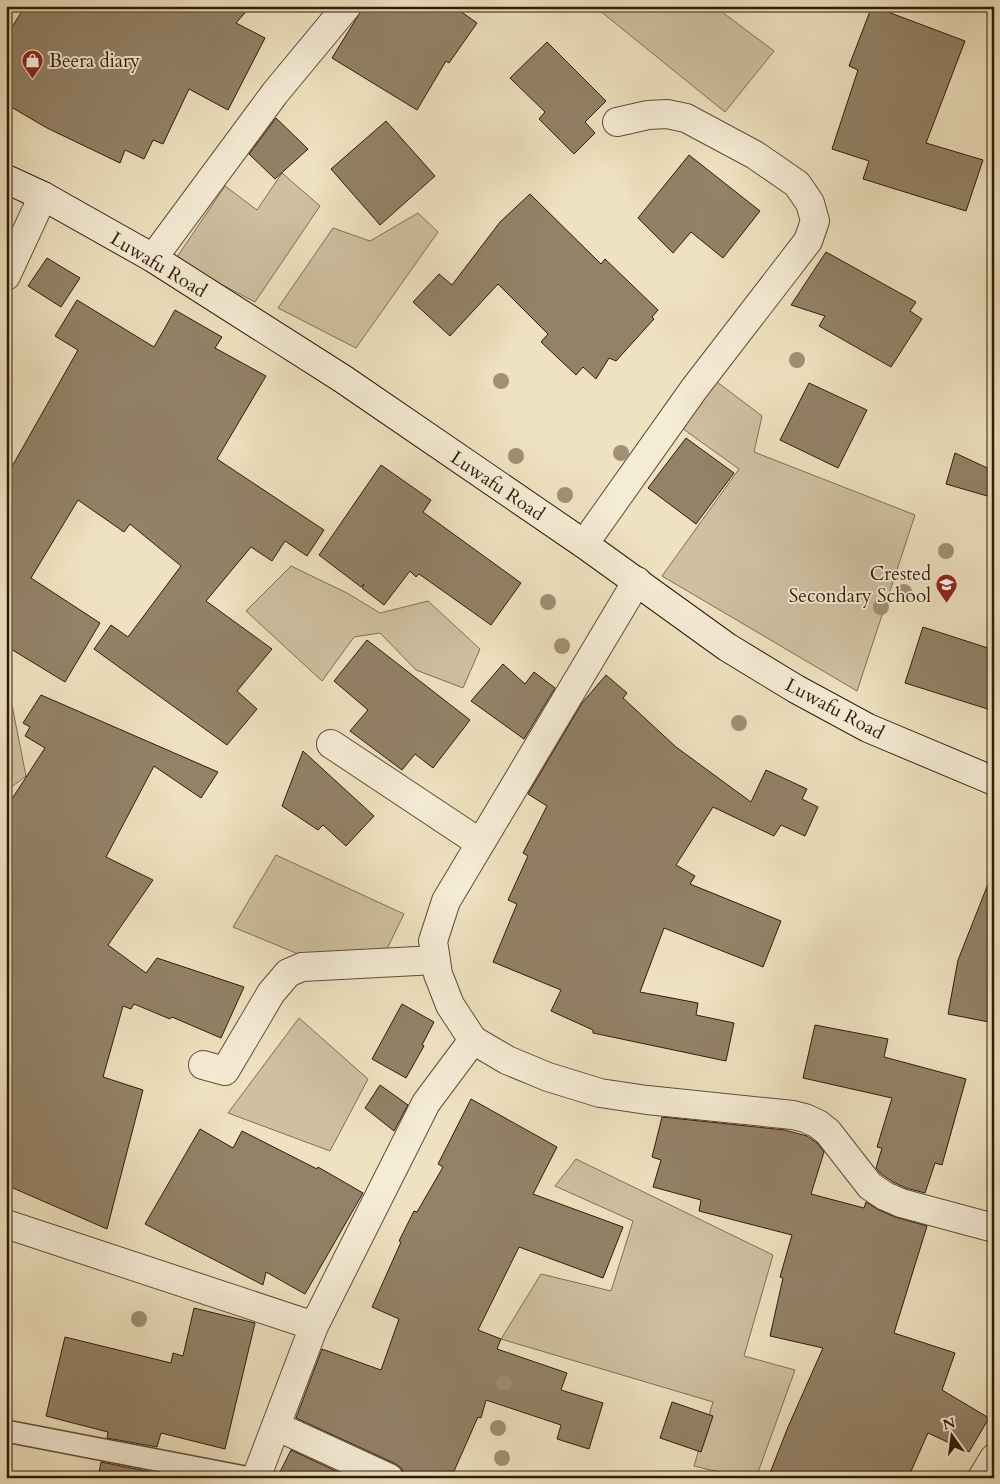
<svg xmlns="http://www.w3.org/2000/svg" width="1000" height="1484" font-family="Cardo,serif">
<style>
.green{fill:#cfc0a1;stroke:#806e54}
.building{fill:#938268;stroke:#301b08}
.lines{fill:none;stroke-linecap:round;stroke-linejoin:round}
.lane-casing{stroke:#604d36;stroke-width:24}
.street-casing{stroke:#604d36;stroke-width:30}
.secondary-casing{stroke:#301b08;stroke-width:30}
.lane{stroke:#f5ecd6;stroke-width:21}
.street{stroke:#f5ecd6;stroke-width:28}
.secondary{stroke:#f5ecd6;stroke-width:28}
.tree{fill:#a09074}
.labels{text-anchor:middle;stroke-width:4;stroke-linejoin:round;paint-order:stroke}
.poi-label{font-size:19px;fill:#301b08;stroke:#f5ecd6;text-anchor:start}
.street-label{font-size:19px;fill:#301b08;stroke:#f5ecd6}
</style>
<rect width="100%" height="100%" fill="#efe2c0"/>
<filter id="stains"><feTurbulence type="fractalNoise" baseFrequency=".004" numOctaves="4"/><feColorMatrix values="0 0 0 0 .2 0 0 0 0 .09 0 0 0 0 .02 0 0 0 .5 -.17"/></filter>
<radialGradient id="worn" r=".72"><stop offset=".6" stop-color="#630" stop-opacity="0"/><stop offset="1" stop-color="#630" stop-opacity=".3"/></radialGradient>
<!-- green -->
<path class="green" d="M 594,6 L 714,6 L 774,51 L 725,112 Z
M 282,173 L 320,206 L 255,302 L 175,260 L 225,186 L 257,210 Z
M 418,213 L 438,232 L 356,348 L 278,308 L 333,228 L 370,241 Z
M 717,382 L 762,416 L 754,452 L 915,515 L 857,691 L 662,576 L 739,469 L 679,426 Z
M 291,566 L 347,593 L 380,613 L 428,601 L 480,649 L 463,688 L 416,670 L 380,633 L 354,637 L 322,681 L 246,611 Z
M 6,701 L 12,705 L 26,776 L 6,791 Z
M 276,855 L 404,914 L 384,955 L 308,958 L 233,927 Z
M 299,1018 L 368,1079 L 330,1151 L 228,1113 Z
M 576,1159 L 773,1255 L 744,1356 L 795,1370 L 756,1478 L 744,1478 L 694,1466 L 713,1402 L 501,1339 L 541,1274 L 611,1291 L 633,1221 L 555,1186 Z"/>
<!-- building -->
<path class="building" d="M 25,6 L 251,6 L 236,23 L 265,38 L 228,110 L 189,89 L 163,144 L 153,140 L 144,159 L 125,150 L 120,163 L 47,128 L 6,104 L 6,37 Z
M 364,6 L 453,6 L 477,23 L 449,63 L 446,61 L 417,110 L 332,58 Z
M 872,6 L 965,41 L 926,143 L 983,160 L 966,211 L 863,179 L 869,161 L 832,149 L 858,70 L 849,66 Z
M 547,42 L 606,101 L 585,122 L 595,133 L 574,154 L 539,119 L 545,112 L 510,78 Z
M 276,118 L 308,149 L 275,179 L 249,154 Z
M 386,121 L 435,176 L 380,225 L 331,169 Z
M 689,155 L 760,211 L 723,258 L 691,232 L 673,253 L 638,218 Z
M 530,194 L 601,264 L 605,259 L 658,310 L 652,317 L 654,319 L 616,361 L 609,358 L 596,379 L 583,367 L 576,375 L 541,342 L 548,334 L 498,284 L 450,336 L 413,302 L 439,274 L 452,285 L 500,222 Z
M 826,252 L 916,302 L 910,311 L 922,319 L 891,367 L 819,326 L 825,316 L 791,305 Z
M 47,258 L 80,278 L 61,307 L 28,286 Z
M 77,300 L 154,347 L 175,310 L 222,337 L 215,348 L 266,376 L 217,459 L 324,530 L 307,556 L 285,541 L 272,561 L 251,547 L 206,601 L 272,649 L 237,691 L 257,709 L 227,745 L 94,649 L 111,625 L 128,637 L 181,566 L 130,524 L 124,532 L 78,500 L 31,578 L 100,623 L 65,682 L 6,646 L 6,477 L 78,350 L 55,336 Z
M 809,383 L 867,410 L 838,468 L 780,440 Z
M 686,438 L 734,473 L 696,524 L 648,488 Z
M 955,453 L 994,471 L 994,498 L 946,484 Z
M 381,465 L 431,500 L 423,512 L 521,583 L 491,625 L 419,574 L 416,577 L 410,571 L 384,605 L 362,588 L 364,584 L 361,587 L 319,555 Z
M 923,627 L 994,650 L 994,711 L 905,683 Z
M 367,640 L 470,720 L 433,768 L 415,754 L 402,770 L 350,731 L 368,710 L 334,681 Z
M 503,664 L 525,684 L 534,672 L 555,688 L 524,739 L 471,701 Z
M 606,675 L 627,693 L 623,698 L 676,747 L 751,802 L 766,770 L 807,789 L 802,799 L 818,807 L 805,836 L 781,825 L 774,836 L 713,807 L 676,865 L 695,876 L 690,884 L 781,921 L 763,967 L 664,928 L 640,992 L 698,1003 L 696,1015 L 734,1023 L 726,1061 L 593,1033 L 593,1030 L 551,1011 L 561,990 L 493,962 L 517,904 L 508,900 L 528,856 L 523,853 L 547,806 L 528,794 L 582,703 Z
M 41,695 L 218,772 L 201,798 L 154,766 L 106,857 L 153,880 L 108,945 L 146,973 L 157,958 L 244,987 L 221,1038 L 172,1017 L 170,1019 L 134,1004 L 131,1009 L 123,1006 L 103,1077 L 143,1090 L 107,1229 L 6,1185 L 6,808 L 45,748 L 25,736 L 30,727 L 23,723 Z
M 303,751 L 374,816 L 346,846 L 323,825 L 318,830 L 282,806 Z
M 992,874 L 994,875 L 994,1023 L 948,1014 L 958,960 Z
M 402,1004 L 434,1022 L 422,1045 L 424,1046 L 406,1078 L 372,1059 Z
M 815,1025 L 888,1039 L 884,1057 L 966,1079 L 942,1165 L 935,1163 L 925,1193 L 906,1188 L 893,1182 L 881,1174 L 876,1168 L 882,1148 L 877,1147 L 892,1098 L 803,1078 Z
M 380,1085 L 408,1105 L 394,1131 L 365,1108 Z
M 471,1099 L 557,1147 L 533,1194 L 623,1227 L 603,1278 L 519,1247 L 478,1330 L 501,1339 L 497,1349 L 567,1373 L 561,1390 L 603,1403 L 589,1449 L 557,1439 L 561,1425 L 486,1400 L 481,1418 L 478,1417 L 451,1478 L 404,1478 L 402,1469 L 396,1464 L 296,1418 L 322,1349 L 381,1370 L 399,1319 L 372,1307 L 401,1242 L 399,1241 L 414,1211 L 417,1212 L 443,1167 L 438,1164 Z
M 662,1117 L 785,1130 L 807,1136 L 817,1143 L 824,1152 L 811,1194 L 864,1208 L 866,1202 L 879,1210 L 895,1217 L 927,1226 L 894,1333 L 955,1353 L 942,1390 L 989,1418 L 969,1452 L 928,1433 L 908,1478 L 768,1478 L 788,1427 L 823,1348 L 770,1336 L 783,1278 L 780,1277 L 792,1235 L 699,1211 L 701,1200 L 653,1187 L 661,1160 L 652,1157 Z
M 200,1129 L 233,1148 L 242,1131 L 317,1169 L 318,1167 L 363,1193 L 305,1294 L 266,1272 L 263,1285 L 145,1224 Z
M 194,1308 L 255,1323 L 225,1449 L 161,1433 L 157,1447 L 107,1438 L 108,1432 L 46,1416 L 65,1337 L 171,1363 L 173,1353 L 183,1356 Z
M 672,1402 L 713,1416 L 701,1452 L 660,1438 Z
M 291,1450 L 351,1478 L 277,1478 Z
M 101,1462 L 151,1472 L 150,1478 L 98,1478 Z"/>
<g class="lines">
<defs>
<path id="lane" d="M 6,1431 L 250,1478"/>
<path id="street" d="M 153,258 L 275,93 L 347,6
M 6,276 L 43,196
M 584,544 L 694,389 L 808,241 L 815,221 L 810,203 L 797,184 L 755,155 L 686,118 L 667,114 L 648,115 L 617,122
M 331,744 L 480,843
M 473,1040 L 507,1060 L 548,1077 L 600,1093 L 647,1100 L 793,1115 L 805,1118 L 818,1124 L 828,1132 L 870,1186 L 885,1196 L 901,1203 L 994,1228
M 203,1065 L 225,1071 L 271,993 L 288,973 L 302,967 L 436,960
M 6,1224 L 314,1326
M 276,1426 L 389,1478
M 256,1478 L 314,1326 L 426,1103 L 473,1040 L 450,1005 L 438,974 L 433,941 L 446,901 L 637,581
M 982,1478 L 994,1458"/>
<path id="secondary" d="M 6,179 L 43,196 L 153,258 L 343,379 L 584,544 L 727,647 L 796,689 L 868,728 L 994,781"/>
</defs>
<!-- lane casing -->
<use href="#lane" class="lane-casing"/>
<!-- street casing -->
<use href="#street" class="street-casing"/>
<!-- secondary casing -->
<use href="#secondary" class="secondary-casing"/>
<!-- lane -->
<use href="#lane" class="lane"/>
<!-- street -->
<use href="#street" class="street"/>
<!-- secondary -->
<use href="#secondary" class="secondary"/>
</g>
<!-- trees -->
<g class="tree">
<circle cx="797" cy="360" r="8"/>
<circle cx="501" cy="381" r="8"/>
<circle cx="621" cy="453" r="8"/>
<circle cx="516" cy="456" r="8"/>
<circle cx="565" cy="495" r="8"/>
<circle cx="946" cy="551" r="8"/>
<circle cx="904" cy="592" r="8"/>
<circle cx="548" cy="602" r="8"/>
<circle cx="881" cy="607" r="8"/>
<circle cx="562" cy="646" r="8"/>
<circle cx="739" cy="723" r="8"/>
<circle cx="139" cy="1319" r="8"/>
<circle cx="504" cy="1383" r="8"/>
<circle cx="498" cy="1428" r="8"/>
<circle cx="502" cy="1458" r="8"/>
</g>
<!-- icons -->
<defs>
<symbol id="shop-pin" viewBox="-11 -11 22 30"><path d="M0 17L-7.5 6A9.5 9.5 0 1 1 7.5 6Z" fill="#8f2418" stroke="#f5ecd6"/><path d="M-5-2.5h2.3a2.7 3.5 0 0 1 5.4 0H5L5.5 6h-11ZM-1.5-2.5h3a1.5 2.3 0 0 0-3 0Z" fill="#fff"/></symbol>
<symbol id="school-pin" viewBox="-11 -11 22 30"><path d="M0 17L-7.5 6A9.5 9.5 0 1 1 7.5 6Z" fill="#8f2418" stroke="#f5ecd6"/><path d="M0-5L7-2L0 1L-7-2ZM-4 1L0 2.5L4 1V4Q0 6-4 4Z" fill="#fff"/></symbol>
</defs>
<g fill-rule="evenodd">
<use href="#shop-pin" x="20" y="48" width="25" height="34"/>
<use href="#school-pin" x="934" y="572" width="25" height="34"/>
</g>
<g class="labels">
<!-- poi labels -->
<g class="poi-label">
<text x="49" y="67">Beera diary</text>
<text x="931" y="580" text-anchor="end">Crested<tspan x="931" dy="22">Secondary School</tspan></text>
</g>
<!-- street labels -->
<g class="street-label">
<text transform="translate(159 264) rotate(31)" y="7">Luwafu Road</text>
<text transform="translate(498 485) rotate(34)" y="7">Luwafu Road</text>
<text transform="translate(835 708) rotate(28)" y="7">Luwafu Road</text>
</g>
</g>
<!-- margin -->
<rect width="1000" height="1484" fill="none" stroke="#efe2c0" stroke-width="25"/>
<rect x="8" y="8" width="985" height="1469" fill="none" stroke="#301b08" stroke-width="2.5"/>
<rect x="12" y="12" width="975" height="1459" fill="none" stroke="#301b08"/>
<!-- north arrow -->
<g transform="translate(952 1436) rotate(346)" stroke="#f5ecd6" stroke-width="4" paint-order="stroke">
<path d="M0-4L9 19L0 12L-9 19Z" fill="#301b08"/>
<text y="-8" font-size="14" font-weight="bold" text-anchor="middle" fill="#301b08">N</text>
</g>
<rect width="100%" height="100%" filter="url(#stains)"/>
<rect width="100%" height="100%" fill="url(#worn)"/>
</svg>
